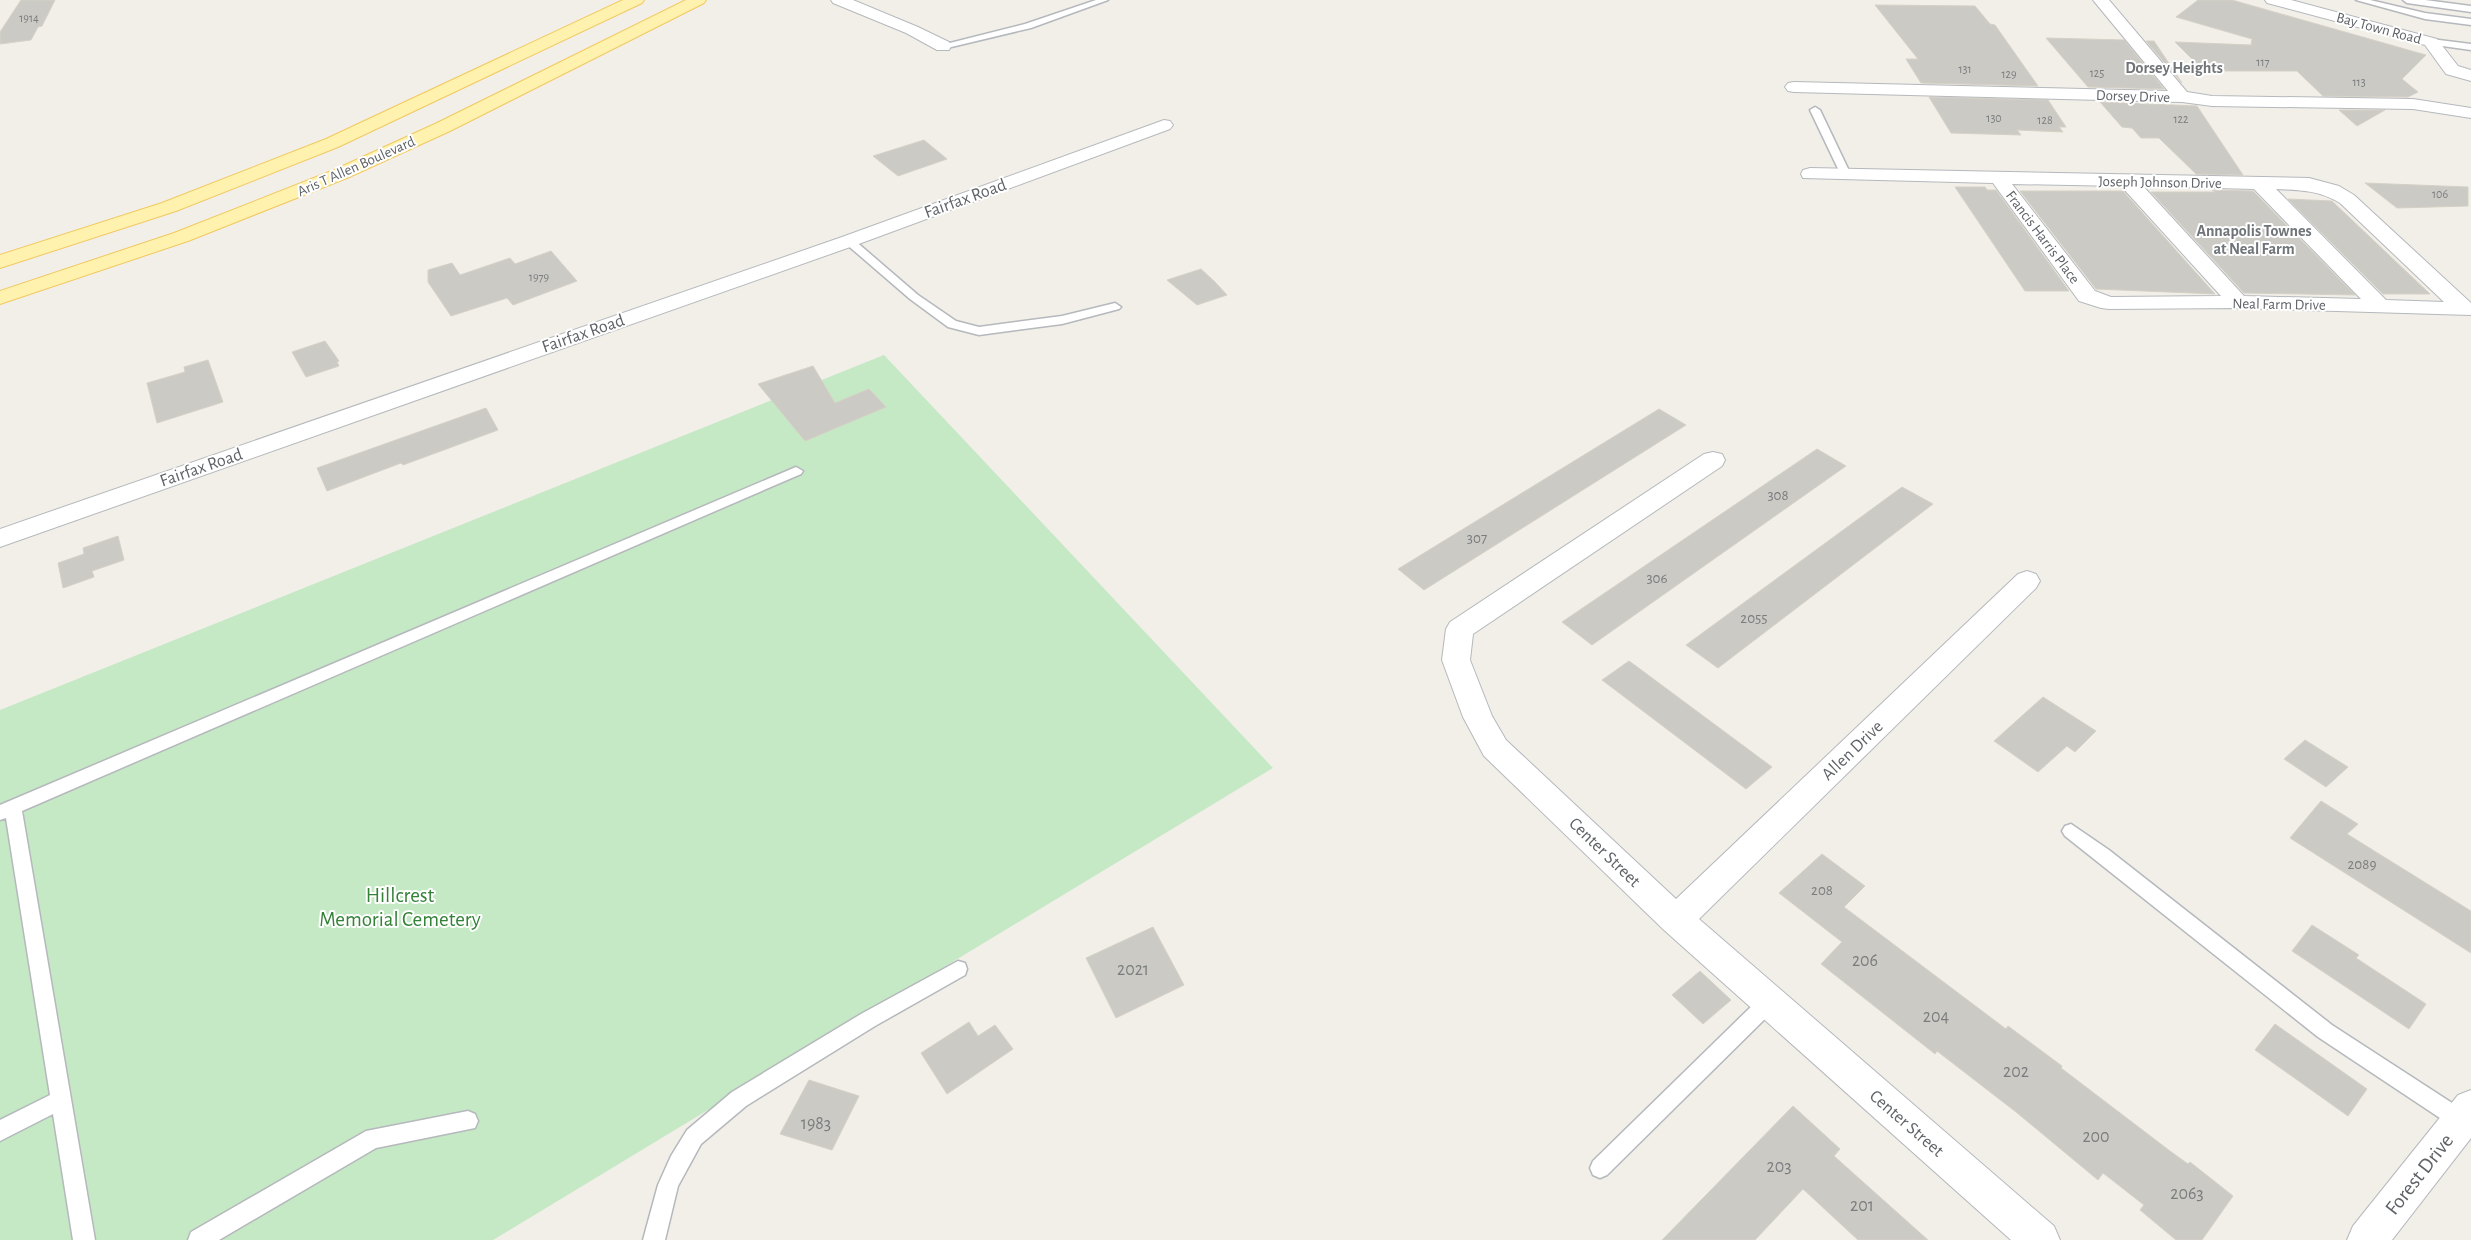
<svg xmlns="http://www.w3.org/2000/svg" width="2471" height="1240" font-family="'Alegreya Sans',sans-serif">
<style>
.green{fill:#c5e8c5}
.building{fill:#cccac5;stroke:#d6d1c6}
.lines{fill:none;stroke-linecap:round;stroke-linejoin:round}
.service-casing{stroke:#b5b8bc;stroke-width:3}
.minor-casing{stroke:#b5b8bc;stroke-width:2}
.tertiary-casing{stroke:#b5b8bc;stroke-width:2}
.primary-casing{stroke:#f2c960;stroke-width:2}
.service{fill:#fff;fill-rule:evenodd}
.minor{fill:#fff;fill-rule:evenodd}
.tertiary{fill:#fff;fill-rule:evenodd}
.primary{fill:#fff2af;fill-rule:evenodd}
.labels{text-anchor:middle;stroke-width:4;stroke-linejoin:round;paint-order:stroke}
.far-number-label{font-size:12px;fill:#7a7d7f}
.far-street-label{font-size:15px;fill:#5f6368;stroke:#fff}
.number-label{font-size:15px;fill:#7a7d7f}
.far-neighbourhood-label{font-size:16px;font-weight:bold;fill:#70757a;stroke:#fff}
.street-label{font-size:18px;fill:#5f6368;stroke:#fff}
.near-number-label{font-size:18px;fill:#7a7d7f}
.near-park-label{font-size:21px;fill:#348238;stroke:#fff}
.near-street-label{font-size:21px;fill:#5f6368;stroke:#fff}
</style>
<rect width="100%" height="100%" fill="#f1efe8"/>
<!-- green -->
<path class="green" d="M 884,355 L 1273,768 L 493,1240 L 0,1240 L 0,710 Z"/>
<!-- building -->
<path class="building" d="M 21,0 L 55,0 L 42,26 L 38,27 L 31,40 L 0,44 L 0,32 Z
M 2198,0 L 2232,0 L 2426,55 L 2402,79 L 2418,92 L 2408,97 L 2323,96 L 2297,71 L 2204,71 L 2175,42 L 2251,45 L 2252,39 L 2176,17 Z
M 1875,5 L 1975,6 L 1990,24 L 1995,25 L 2038,86 L 1921,83 L 1906,59 L 1918,59 Z
M 2046,38 L 2124,40 L 2164,89 L 2088,87 Z
M 2146,41 L 2154,41 L 2182,83 Z
M 1929,97 L 2048,100 L 2066,127 L 2059,127 L 2063,132 L 2017,130 L 2021,135 L 1951,133 Z
M 2100,102 L 2197,106 L 2243,175 L 2196,174 L 2159,138 L 2141,138 L 2132,128 L 2122,127 Z
M 2339,110 L 2385,110 L 2357,126 Z
M 924,140 L 947,159 L 898,176 L 873,156 Z
M 2365,183 L 2468,187 L 2468,206 L 2397,208 Z
M 1955,187 L 1985,187 L 1987,190 L 1996,190 L 2069,291 L 2025,291 Z
M 2212,190 L 2253,191 L 2355,295 L 2244,293 L 2151,192 L 2215,192 Z
M 2020,191 L 2123,191 L 2215,294 L 2096,289 Z
M 2288,199 L 2332,201 L 2430,294 L 2383,294 Z
M 551,251 L 577,281 L 513,305 L 507,298 L 451,316 L 428,282 L 428,270 L 452,263 L 460,275 L 510,258 L 515,264 Z
M 1201,269 L 1215,282 L 1227,295 L 1197,305 L 1167,280 Z
M 325,341 L 339,361 L 337,362 L 339,366 L 306,377 L 292,352 Z
M 208,360 L 223,402 L 157,423 L 147,383 L 185,372 L 184,367 Z
M 813,366 L 835,403 L 869,389 L 886,407 L 805,441 L 758,384 Z
M 486,408 L 498,430 L 403,465 L 401,463 L 327,491 L 317,468 Z
M 1659,409 L 1686,425 L 1424,590 L 1398,569 Z
M 1817,449 L 1846,466 L 1592,645 L 1562,622 Z
M 1902,487 L 1933,504 L 1718,668 L 1686,645 Z
M 118,536 L 124,560 L 92,571 L 94,577 L 63,588 L 58,563 L 84,554 L 83,548 Z
M 1629,661 L 1640,669 L 1772,767 L 1746,789 L 1602,680 Z
M 2043,697 L 2096,731 L 2075,752 L 2067,746 L 2038,772 L 1994,741 Z
M 2305,740 L 2348,767 L 2326,787 L 2284,759 Z
M 2321,801 L 2358,824 L 2347,834 L 2471,911 L 2471,953 L 2290,838 Z
M 1822,854 L 1865,886 L 1844,907 L 2006,1029 L 2008,1026 L 2062,1066 L 2061,1068 L 2170,1151 L 2188,1164 L 2190,1162 L 2233,1196 L 2202,1240 L 2176,1240 L 2140,1210 L 2144,1205 L 2103,1173 L 2098,1180 L 2016,1112 L 1937,1051 L 1935,1054 L 1821,964 L 1842,942 L 1779,893 Z
M 2312,925 L 2359,955 L 2356,958 L 2426,1004 L 2409,1029 L 2292,951 Z
M 1153,927 L 1184,985 L 1116,1018 L 1086,958 Z
M 1700,971 L 1731,1000 L 1703,1024 L 1672,995 Z
M 969,1022 L 978,1036 L 995,1025 L 1013,1049 L 947,1094 L 921,1053 Z
M 2275,1024 L 2367,1089 L 2348,1116 L 2255,1050 Z
M 809,1080 L 859,1096 L 832,1150 L 780,1134 Z
M 1793,1106 L 1840,1149 L 1834,1156 L 1928,1240 L 1858,1240 L 1803,1189 L 1755,1240 L 1662,1240 Z"/>
<g class="lines">
<defs>
<path id="service" d="M 1096,0 L 1108,0 L 1031,28 L 943,49 L 938,46 L 1025,24 Z
M 2356,0 L 2370,0 L 2425,13 L 2471,19 L 2471,25 L 2425,19 Z
M 2403,0 L 2425,0 L 2471,6 L 2471,12 L 2407,3 Z
M 2431,39 L 2471,44 L 2471,50 L 2428,44 L 2427,42 Z
M 1815,107 L 1820,110 L 1851,175 L 1850,177 L 1842,177 L 1841,175 L 1810,110 Z
M 849,238 L 853,239 L 918,295 L 956,321 L 979,327 L 1062,316 L 1115,303 L 1121,307 L 1119,309 L 1062,324 L 979,335 L 948,327 L 910,299 L 845,243 L 845,239 Z
M 796,467 L 803,471 L 801,474 L 22,811 L 95,1240 L 73,1240 L 53,1114 L 0,1141 L 0,1120 L 50,1095 L 6,818 L 0,820 L 0,805 Z
M 2071,824 L 2109,850 L 2332,1025 L 2469,1114 L 2471,1118 L 2469,1128 L 2462,1131 L 2455,1128 L 2318,1037 L 2065,836 L 2062,831 L 2065,826 Z
M 958,961 L 965,963 L 967,969 L 965,975 L 875,1026 L 746,1106 L 701,1144 L 678,1186 L 665,1240 L 643,1240 L 658,1185 L 671,1156 L 687,1130 L 732,1092 L 861,1014 Z
M 1769,993 L 1776,996 L 1778,1002 L 1776,1008 L 1607,1175 L 1600,1178 L 1593,1175 L 1590,1168 L 1593,1161 L 1762,996 Z
M 468,1111 L 475,1114 L 478,1121 L 475,1128 L 376,1148 L 219,1240 L 188,1240 L 191,1232 L 366,1131 Z"/>
<path id="minor" d="M 831,0 L 853,0 L 918,27 L 949,42 L 951,46 L 949,50 L 937,50 L 906,33 L 833,3 Z
M 2093,0 L 2109,0 L 2187,92 L 2212,96 L 2413,99 L 2471,108 L 2471,118 L 2413,109 L 2212,106 L 2182,102 L 1794,92 L 1788,91 L 1785,87 L 1788,83 L 1794,82 L 2168,91 Z
M 2265,0 L 2291,0 L 2437,39 L 2458,66 L 2471,70 L 2471,81 L 2446,74 L 2425,45 L 2267,3 Z
M 1164,120 L 1170,121 L 1173,125 L 1170,129 L 856,245 L 0,547 L 0,529 L 842,237 Z
M 1810,168 L 2309,178 L 2339,186 L 2354,195 L 2471,303 L 2471,315 L 2238,308 L 2109,309 L 2101,308 L 2079,301 L 1993,183 L 1803,178 L 1801,174 L 1803,170 ZM 2012,184 L 2121,186 L 2221,296 L 2111,297 L 2095,291 ZM 2143,186 L 2254,189 L 2361,299 L 2244,296 ZM 2276,189 C 2300,190 2319,190 2340,203 L 2444,302 L 2386,300 Z
M 1713,452 L 1722,454 L 1725,460 L 1722,466 L 1473,634 L 1470,660 L 1492,716 L 1506,740 L 1676,899 L 2018,574 L 2027,571 L 2036,574 L 2040,581 L 2036,588 L 1699,919 L 2054,1226 L 2060,1240 L 2011,1240 L 1664,930 L 1484,756 L 1463,717 L 1442,660 L 1446,629 L 1450,622 L 1704,454 Z"/>
<path id="tertiary" d="M 2471,1090 L 2471,1138 L 2392,1240 L 2347,1240 L 2353,1226 L 2458,1095 Z"/>
<path id="primary" d="M 623,0 L 644,0 L 642,3 L 338,147 L 176,211 L 0,268 L 0,255 L 162,203 L 326,139 Z
M 686,0 L 706,0 L 704,3 L 450,131 L 347,178 L 188,241 L 0,304 L 0,291 L 174,233 L 334,170 L 437,123 Z"/>
</defs>
<!-- service casing -->
<use href="#service" class="service-casing"/>
<!-- minor casing -->
<use href="#minor" class="minor-casing"/>
<!-- tertiary casing -->
<use href="#tertiary" class="tertiary-casing"/>
<!-- primary casing -->
<use href="#primary" class="primary-casing"/>
<!-- service -->
<use href="#service" class="service"/>
<!-- minor -->
<use href="#minor" class="minor"/>
<!-- tertiary -->
<use href="#tertiary" class="tertiary"/>
<!-- primary -->
<use href="#primary" class="primary"/>
</g>
<g class="labels">
<!-- far-number labels -->
<g class="far-number-label">
<text x="29" y="22">1914</text>
<text x="2263" y="66">117</text>
<text x="1965" y="73">131</text>
<text x="2097" y="77">125</text>
<text x="2009" y="78">129</text>
<text x="2359" y="86">113</text>
<text x="1994" y="122">130</text>
<text x="2181" y="123">122</text>
<text x="2045" y="124">128</text>
<text x="2440" y="198">106</text>
<text x="539" y="281">1979</text>
</g>
<!-- far-street labels -->
<g class="far-street-label">
<text transform="translate(2379 28) rotate(15)" y="5">Bay Town Road</text>
<text transform="translate(2133 96) rotate(2)" y="5">Dorsey Drive</text>
<text transform="translate(356 166) rotate(-24)" y="5">Aris T Allen Boulevard</text>
<text transform="translate(2160 182) rotate(1)" y="5">Joseph Johnson Drive</text>
<text transform="translate(2043 237) rotate(53)" y="5">Francis Harris Place</text>
<text transform="translate(2279 304) rotate(1)" y="5">Neal Farm Drive</text>
</g>
<!-- number labels -->
<g class="number-label">
<text x="1778" y="500">308</text>
<text x="1477" y="543">307</text>
<text x="1657" y="583">306</text>
<text x="1754" y="623">2055</text>
<text x="2362" y="869">2089</text>
<text x="1822" y="895">208</text>
</g>
<!-- far-neighbourhood labels -->
<g class="far-neighbourhood-label">
<text x="2174" y="73">Dorsey Heights</text>
<text x="2254" y="236">Annapolis Townes<tspan x="2254" dy="18">at Neal Farm</tspan></text>
</g>
<!-- street labels -->
<g class="street-label">
<text transform="translate(965 198) rotate(-20)" y="6">Fairfax Road</text>
<text transform="translate(583 333) rotate(-19)" y="6">Fairfax Road</text>
<text transform="translate(201 467) rotate(-19)" y="6">Fairfax Road</text>
<text transform="translate(1852 750) rotate(-44)" y="6">Allen Drive</text>
<text transform="translate(1605 852) rotate(44)" y="6">Center Street</text>
<text transform="translate(1907 1123) rotate(41)" y="6">Center Street</text>
</g>
<!-- near-number labels -->
<g class="near-number-label">
<text x="1865" y="966">206</text>
<text x="1133" y="975">2021</text>
<text x="1936" y="1022">204</text>
<text x="2016" y="1077">202</text>
<text x="816" y="1129">1983</text>
<text x="2096" y="1142">200</text>
<text x="1779" y="1172">203</text>
<text x="2187" y="1199">2063</text>
<text x="1862" y="1211">201</text>
</g>
<!-- near-park labels -->
<g class="near-park-label">
<text x="400" y="902">Hillcrest<tspan x="400" dy="24">Memorial Cemetery</tspan></text>
</g>
<!-- near-street labels -->
<g class="near-street-label">
<text transform="translate(2419 1174) rotate(-52)" y="7">Forest Drive</text>
</g>
</g>
</svg>
